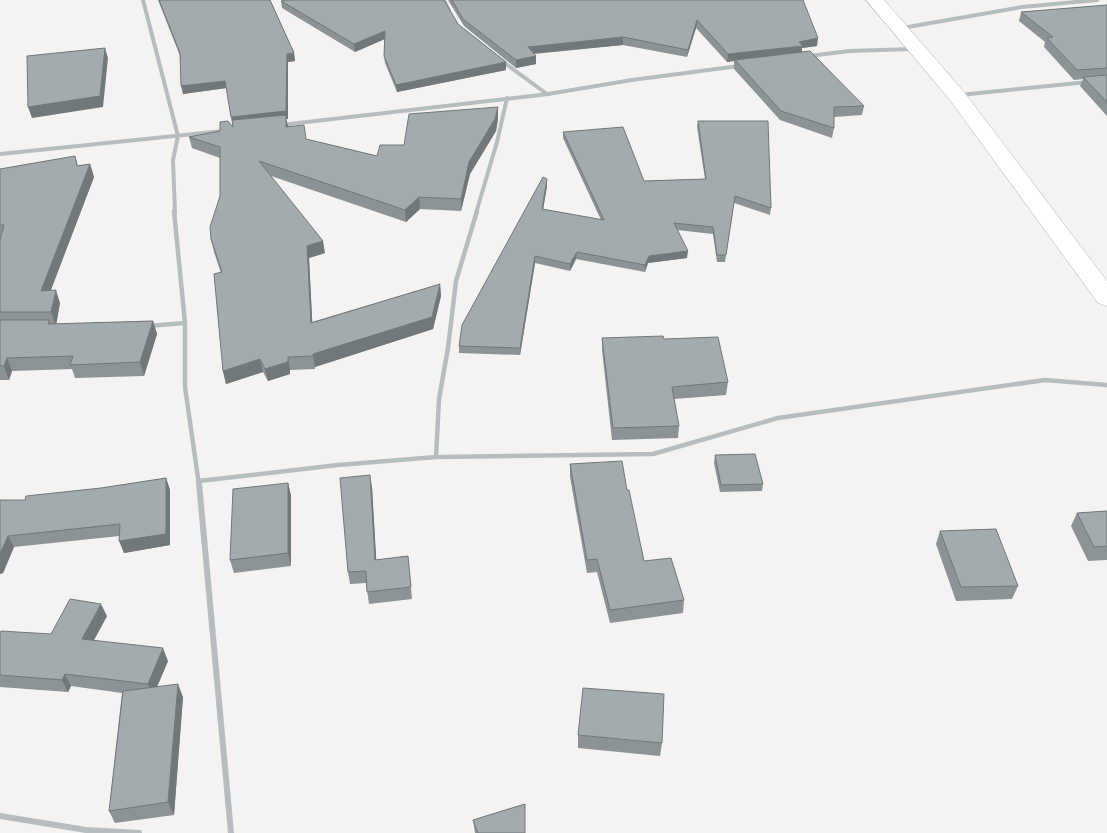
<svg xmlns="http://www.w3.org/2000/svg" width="1107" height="833" font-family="'Open Sans',sans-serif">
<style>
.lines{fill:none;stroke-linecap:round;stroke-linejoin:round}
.secondary-casing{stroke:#aab2b3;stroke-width:1}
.street-far2{stroke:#b7bdbf;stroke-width:4}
.street-far1{stroke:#b7bdbf;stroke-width:4.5}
.street{stroke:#b7bdbf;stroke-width:6}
.secondary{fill:#fff;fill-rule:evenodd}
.wall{fill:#8b9395}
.shaded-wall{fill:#717879}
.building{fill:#a2abad;stroke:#717879}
</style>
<rect width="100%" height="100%" fill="#f4f3f1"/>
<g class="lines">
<defs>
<path id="secondary" d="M 866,0 L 884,0 L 964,92 L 1107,281 L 1107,306 L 1098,303 L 950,100 Z"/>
</defs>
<!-- secondary casing -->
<use href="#secondary" class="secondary-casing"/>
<!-- street-far2 -->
<path class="street-far2" d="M 143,0 L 178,136 L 173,160 L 175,213
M 444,0 L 449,11
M 902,28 L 1022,7 L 1097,0
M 809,56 L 849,51 L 913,49
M 502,61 L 547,94
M 960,95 L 1088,82
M 281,125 L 548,94 L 632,80 L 739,66
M 0,154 L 223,131
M 476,213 L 497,142 L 507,98"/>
<!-- street-far1 -->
<path class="street-far1" d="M 174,211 L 185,323 L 185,387 L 199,485
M 148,326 L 185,323
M 436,457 L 439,399 L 448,348 L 456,281 L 477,211
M 199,481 L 338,465 L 436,457 L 653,454 L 778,418 L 1045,380 L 1107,385"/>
<!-- street -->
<path class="street" d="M 199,483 L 231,833
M 0,816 L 86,830 L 139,833"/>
<!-- secondary -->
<use href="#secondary" class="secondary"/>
</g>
<!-- wall -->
<path class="wall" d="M 158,0 L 270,0 L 294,53 L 295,61 L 288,62 L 288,119 L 286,119 L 288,127 L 306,139 L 377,156 L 404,145 L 498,119 L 496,131 L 470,174 L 461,211 L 420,209 L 406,222 L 271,176 L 325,253 L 309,258 L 312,322 L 440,284 L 441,296 L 433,329 L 315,367 L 315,369 L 290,370 L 290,374 L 268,381 L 263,372 L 226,384 L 223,371 L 221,273 L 214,252 L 211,239 L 220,196 L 220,158 L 192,148 L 189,137 L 220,131 L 233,127 L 226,88 L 183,94 L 180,56 Z
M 448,0 L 803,0 L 817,46 L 802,48 L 802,52 L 864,106 L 862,115 L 834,117 L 834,128 L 832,138 L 780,120 L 734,69 L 734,61 L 727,62 L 696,28 L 687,57 L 623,45 L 534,54 L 536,64 L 516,68 L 464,26 Z
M 281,1 L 458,24 L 506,62 L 506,70 L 397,92 L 385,63 L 384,56 L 384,39 L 355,52 L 282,8 Z
M 1107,5 L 1107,116 L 1080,86 L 1083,79 L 1074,80 L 1044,47 L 1045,42 L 1019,21 L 1021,12 Z
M 698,121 L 771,208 L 770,215 L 734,203 L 725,262 L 717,262 L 713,234 L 677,230 L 687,258 L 648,263 L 645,272 L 576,259 L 570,271 L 535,263 L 520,355 L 459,353 L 459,346 L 547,179 L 547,186 L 543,209 L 601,220 L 563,138 L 563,132 L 644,181 L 705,179 L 697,127 Z
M 75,156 L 78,166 L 90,164 L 94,177 L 51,290 L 60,303 L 56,324 L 153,321 L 157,334 L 144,376 L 75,378 L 72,369 L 12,371 L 9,380 L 0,380 L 0,169 Z
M 602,338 L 728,382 L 726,395 L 674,399 L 679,426 L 678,438 L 612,440 L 602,350 Z
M 715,455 L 763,484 L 762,491 L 720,492 L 714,463 Z
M 570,464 L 644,561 L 684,600 L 683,613 L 610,623 L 597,572 L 587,573 L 570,477 Z
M 166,478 L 170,490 L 170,545 L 124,553 L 119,536 L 14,547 L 3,573 L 0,574 L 0,500 L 25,500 Z
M 288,483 L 291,496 L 291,566 L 234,573 L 230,560 Z
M 372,487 L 376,560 L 408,556 L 412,599 L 369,604 L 366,583 L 350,584 L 348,572 Z
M 1107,511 L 1107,560 L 1088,561 L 1071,526 L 1077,513 Z
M 940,531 L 1018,586 L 1012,599 L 956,601 L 936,544 Z
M 107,616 L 94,640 L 168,661 L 157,687 L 183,697 L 174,815 L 115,823 L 109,811 L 122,693 L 71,686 L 68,692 L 0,687 L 0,633 L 51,634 Z
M 578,735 L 662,743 L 660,756 L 578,748 Z
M 525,804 L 525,833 L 475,833 L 473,820 Z"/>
<!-- shaded-wall -->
<path class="shaded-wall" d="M 697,20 L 696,28 L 687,57 L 688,50 Z
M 385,31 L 385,39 L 355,52 L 354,44 Z
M 623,37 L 623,45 L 528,54 L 528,47 Z
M 818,38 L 817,46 L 802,48 L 801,53 L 735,60 L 734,61 L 727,62 L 728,54 Z
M 105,48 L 108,58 L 103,107 L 32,118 L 28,107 Z
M 294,53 L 295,61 L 288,62 L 288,119 L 286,119 L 288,126 L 288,139 L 233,125 L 231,117 L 287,54 Z
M 536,56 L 536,64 L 516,68 L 516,60 Z
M 506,62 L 506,70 L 397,92 L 396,85 Z
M 225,81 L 227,88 L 183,94 L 181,86 Z
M 498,107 L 498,119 L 496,131 L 470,174 L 461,211 L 461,199 L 469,162 Z
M 90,164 L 94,177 L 45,305 L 41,291 Z
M 547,179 L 547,186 L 542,216 L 542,209 Z
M 419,197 L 420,209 L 406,222 L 405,210 Z
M 323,241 L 325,253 L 309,258 L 313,335 L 311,323 L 307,246 Z
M 688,251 L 687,258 L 648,263 L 645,272 L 645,265 L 649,256 Z
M 577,252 L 576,259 L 570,271 L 570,264 Z
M 535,256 L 535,263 L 520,355 L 520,348 Z
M 440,284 L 441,296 L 433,329 L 315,367 L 315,369 L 313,354 Z
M 56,290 L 60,303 L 56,326 L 51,312 Z
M 153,321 L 157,334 L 144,376 L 140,362 Z
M 288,357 L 290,370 L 290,374 L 268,381 L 265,369 Z
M 7,358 L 12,371 L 9,380 L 4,366 Z
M 260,359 L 263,372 L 226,384 L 223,371 Z
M 370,475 L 372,487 L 377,572 L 375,560 Z
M 166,478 L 170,490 L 170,545 L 124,553 L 119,541 Z
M 288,483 L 291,496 L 291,566 L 288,553 Z
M 8,536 L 14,547 L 3,573 L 0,574 L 0,554 Z
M 101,604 L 107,616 L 88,651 L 82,639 Z
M 163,648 L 168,661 L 153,696 L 148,684 Z
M 65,674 L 71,686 L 68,692 L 62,680 Z
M 178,684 L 183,697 L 174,815 L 168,802 Z"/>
<!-- building -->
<path class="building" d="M 159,0 L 270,0 L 294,53 L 287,54 L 286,111 L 231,117 L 225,81 L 181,86 L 180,53 Z
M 287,0 L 444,0 L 458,24 L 506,62 L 396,85 L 384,56 L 385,31 L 354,44 L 281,1 Z
M 452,0 L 803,0 L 818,38 L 799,42 L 803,46 L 728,54 L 697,20 L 688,50 L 623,37 L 528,47 L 536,56 L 516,60 L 463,19 Z
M 1107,5 L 1107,68 L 1077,70 L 1047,38 L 1053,37 L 1021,12 Z
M 105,48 L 100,96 L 28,107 L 27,56 Z
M 810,51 L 864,106 L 834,107 L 834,128 L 781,111 L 735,60 Z
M 1107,75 L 1107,102 L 1083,77 Z
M 498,107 L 495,119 L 469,162 L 461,199 L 419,197 L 405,210 L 259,161 L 323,241 L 307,246 L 311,323 L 440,284 L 432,317 L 313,354 L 313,356 L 288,357 L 288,362 L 265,369 L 260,359 L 223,371 L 214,274 L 222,272 L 211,239 L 210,227 L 220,196 L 220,147 L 189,137 L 220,131 L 220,122 L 228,121 L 233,127 L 232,120 L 286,115 L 286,127 L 304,125 L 306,139 L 377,156 L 380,145 L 404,145 L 409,114 Z
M 698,121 L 768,121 L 771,208 L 735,196 L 726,255 L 717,255 L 713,227 L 674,223 L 688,251 L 649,256 L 645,265 L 577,252 L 570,264 L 535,256 L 520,348 L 459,346 L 462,325 L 543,177 L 547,179 L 542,209 L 604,220 L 563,132 L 623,127 L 644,181 L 706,179 Z
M 75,156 L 77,166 L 90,164 L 41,291 L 56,290 L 51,312 L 0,312 L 0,240 L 4,225 L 0,225 L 0,169 Z
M 0,320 L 49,320 L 48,324 L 153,321 L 140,362 L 70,365 L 73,356 L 7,358 L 4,366 L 0,366 Z
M 663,336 L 664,339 L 718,337 L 728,382 L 672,387 L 679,426 L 613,428 L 602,338 Z
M 755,454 L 763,484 L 721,485 L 715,455 Z
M 622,461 L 627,490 L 629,490 L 644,561 L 671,558 L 684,600 L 610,610 L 597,559 L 587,560 L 570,464 Z
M 370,475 L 375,560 L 408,556 L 411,587 L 367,592 L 366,571 L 348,572 L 340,478 Z
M 166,478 L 166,534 L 119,541 L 120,524 L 8,536 L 0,554 L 0,500 L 25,500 L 26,496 L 101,488 Z
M 288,483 L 288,553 L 230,560 L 233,489 Z
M 1107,511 L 1107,546 L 1094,547 L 1077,513 Z
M 996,529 L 1018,586 L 961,587 L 940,531 Z
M 70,599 L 101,604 L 82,639 L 163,648 L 148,684 L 65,674 L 62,680 L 0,675 L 0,633 L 1,631 L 51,634 Z
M 178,684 L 168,802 L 109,811 L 123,691 Z
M 583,688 L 664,694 L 662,743 L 578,735 Z
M 525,804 L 525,833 L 478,833 L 473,820 Z"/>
</svg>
